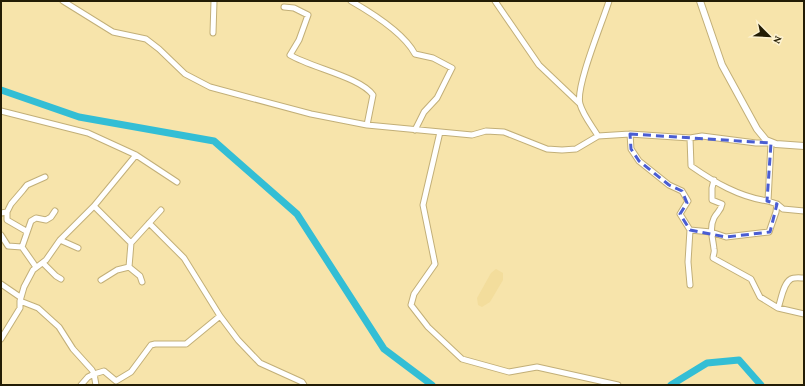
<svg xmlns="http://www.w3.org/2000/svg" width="805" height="386" font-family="'Crimson Pro',serif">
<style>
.built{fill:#f3dd9c}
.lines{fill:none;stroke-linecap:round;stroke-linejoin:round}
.river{stroke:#33bed5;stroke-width:7}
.minor-casing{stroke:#c2af78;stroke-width:7}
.major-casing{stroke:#c2af78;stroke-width:8}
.minor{stroke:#fff;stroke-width:5}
.major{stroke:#fff;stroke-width:6}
.marked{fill:none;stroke:#4a5dd2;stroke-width:3;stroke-dasharray:8 5;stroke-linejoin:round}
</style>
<rect width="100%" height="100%" fill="#f7e4ab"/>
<!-- built -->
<path class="built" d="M 496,269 L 503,273 L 503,280 L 490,302 L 482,307 L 478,305 L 477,298 L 491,273 Z"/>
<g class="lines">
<!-- river -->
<path class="river" d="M 1,90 L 79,117 L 214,141 L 297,214 L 384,349 L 432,385
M 671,385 L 707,363 L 739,360 L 761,385"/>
<defs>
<path id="minor" d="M 63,1 L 113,32 L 146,39 L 159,49 L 185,74 L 210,87 L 311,114 L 367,125 L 472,135 L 486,131 L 504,132 L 547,149 L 562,150 L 576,149 L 598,136 L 630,134 L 690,138 L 702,136 L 756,143 L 771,143 L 768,201 L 777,204 L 783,209 L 804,211
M 351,1 C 372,13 404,33 415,54 L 433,58 L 452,68 L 437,98 L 424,112 L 415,130
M 495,1 L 539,65 L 579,103
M 284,7 L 294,8 L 308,15 L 299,40 L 290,55 C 312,68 360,77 373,95 L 367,125
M 213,33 L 214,1
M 1,111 L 88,133 L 136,155 L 177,182
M 440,132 L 423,205 L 435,264 L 414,294 L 411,305 L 428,327 L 462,359 L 509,372 L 537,367 L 618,385
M 630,134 L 631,149 L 639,161 L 669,185 L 682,191 L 688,201 L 680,214 L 690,230 L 688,262 L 690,285
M 598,136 C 592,126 583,115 580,104 C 575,87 603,21 609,1
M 690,138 L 691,166 C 714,182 739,197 768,201
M 714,180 L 712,188 L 712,200 L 722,204 C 721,211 717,212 714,218 C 709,228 713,239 714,249 C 715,252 713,255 713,258 L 751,279 L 760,297 L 778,308 L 804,314
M 94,206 L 131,243
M 1,213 L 7,212
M 149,223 L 184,258 L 220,316 L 238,340 L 260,363 L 302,382 L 304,385
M 690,230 L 711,232 L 726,237 L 769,232 L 776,212 L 777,204
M 26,231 L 7,220 L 7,212 L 11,204 L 23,190 L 27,185 L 45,177
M 1,235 L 8,246 L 22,247 L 36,267
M 60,240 L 78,248
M 22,247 L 31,221 L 36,218 L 46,220 L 51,217 L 55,211
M 43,263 L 56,276 L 61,279
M 101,280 L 117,270 L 129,267
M 142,282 L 140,276 L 129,267 L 131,243 L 161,210
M 1,284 L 20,297
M 20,301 L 24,287 L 33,270 L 46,260 L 60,240 L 94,206 L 136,155
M 778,308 C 781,301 783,283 791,279 C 794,277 801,278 804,278
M 1,339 L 20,308 L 20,301 L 38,308 L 59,327 L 73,349 L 92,370 L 94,374 L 88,377 L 81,385
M 96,385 L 94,374 L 104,371 L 116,381 L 131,372 L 151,345 L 155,344 L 186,344 L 220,316"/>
<path id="major" d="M 700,1 L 722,65 L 757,129 L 766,140 L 776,144 L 804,146"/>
</defs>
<!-- minor casing -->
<use href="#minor" class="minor-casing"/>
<!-- major casing -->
<use href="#major" class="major-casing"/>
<!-- minor -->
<use href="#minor" class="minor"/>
<!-- major -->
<use href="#major" class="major"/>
</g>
<!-- marked area -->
<path class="marked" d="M 630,134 L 771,143 L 767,201 L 777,204 L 770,232 L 726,237 L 690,230 L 680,214 L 687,203 L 682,191 L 669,185 L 639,161 L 631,149 Z"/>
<!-- border -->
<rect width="805" height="386" fill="none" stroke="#231c05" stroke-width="4"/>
<!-- north arrow -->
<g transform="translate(769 36) rotate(114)" stroke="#fdf2d0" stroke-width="3" paint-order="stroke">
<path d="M0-3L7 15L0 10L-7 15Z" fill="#231c05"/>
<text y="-6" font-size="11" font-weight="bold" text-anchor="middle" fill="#231c05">N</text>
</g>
</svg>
